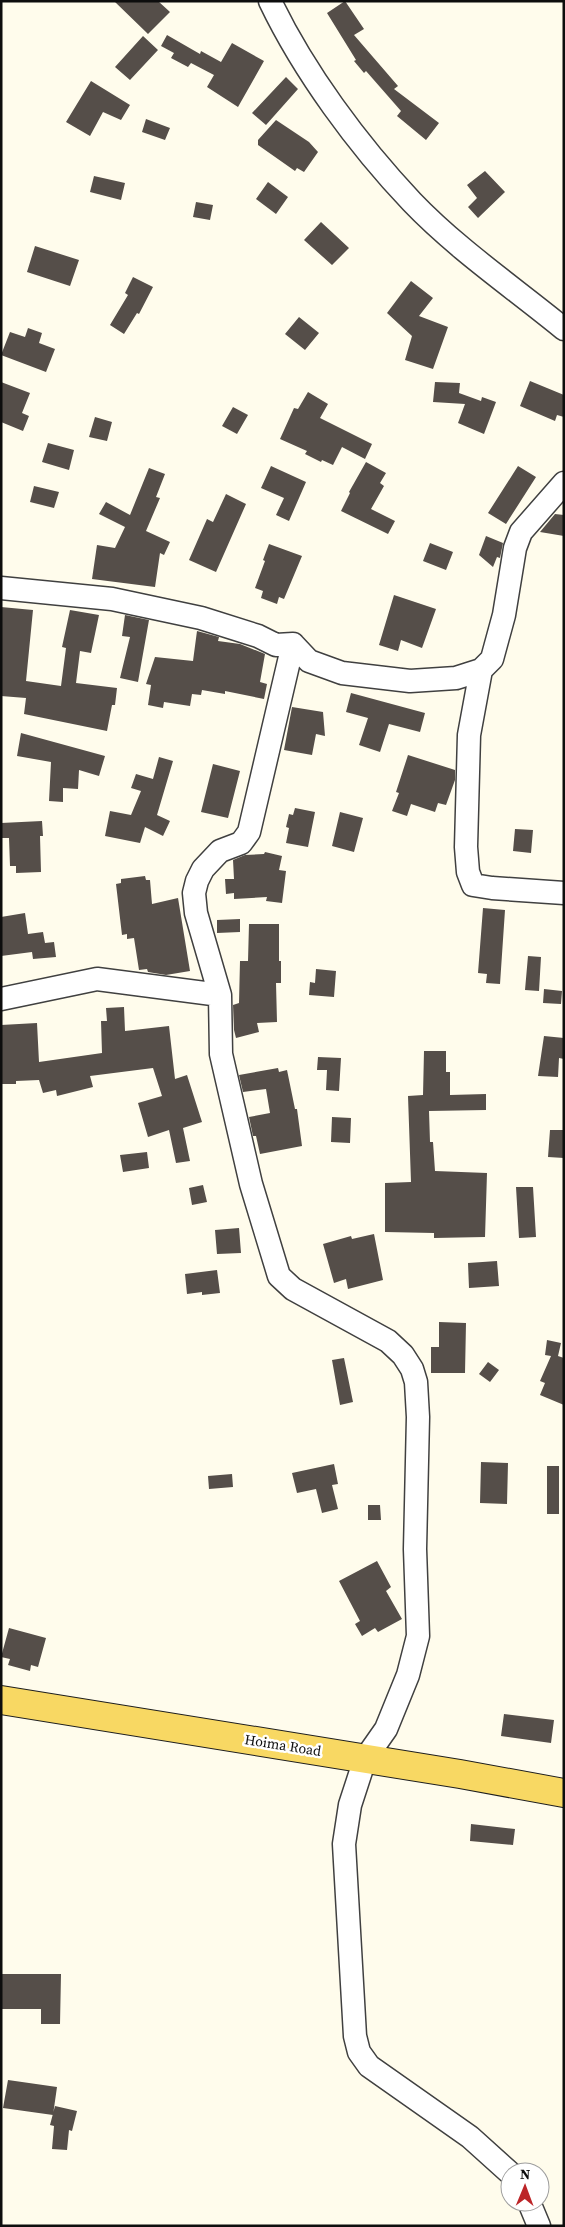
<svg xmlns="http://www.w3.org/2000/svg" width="565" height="2227" font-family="'Source Serif 4',serif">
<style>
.building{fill:#554e49}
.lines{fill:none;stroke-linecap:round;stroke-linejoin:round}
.minor-casing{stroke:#404040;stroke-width:25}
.major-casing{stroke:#1e1e1e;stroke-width:30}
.minor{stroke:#fff;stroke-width:22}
.major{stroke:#f8d863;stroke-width:28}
.labels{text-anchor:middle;stroke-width:5;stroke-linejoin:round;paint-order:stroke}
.street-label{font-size:14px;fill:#0d0d0d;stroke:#fff}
</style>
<rect width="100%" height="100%" fill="#fffcec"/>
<!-- building -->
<path class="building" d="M 114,1 L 158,1 L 170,12 L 148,34 Z
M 345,1 L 364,29 L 354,35 L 398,86 L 394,89 L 439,123 L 426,140 L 397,116 L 401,111 L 366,71 L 364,73 L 354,61 L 356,60 L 327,13 Z
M 167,35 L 200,54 L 201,51 L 221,62 L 232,43 L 264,61 L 238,107 L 207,87 L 214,75 L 191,63 L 188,67 L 171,58 L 174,53 L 161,46 Z
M 143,36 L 158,50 L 130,80 L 115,67 Z
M 286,77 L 298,89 L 266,125 L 252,113 Z
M 91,81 L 130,105 L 121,120 L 103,112 L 90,136 L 66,122 Z
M 146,119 L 170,128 L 165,140 L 142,132 Z
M 276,120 L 309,142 L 318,152 L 304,172 L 297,168 L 295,171 L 258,145 L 258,140 Z
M 485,171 L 505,192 L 478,218 L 468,207 L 477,198 L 467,185 Z
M 94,176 L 125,183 L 121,200 L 90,192 Z
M 268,182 L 288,197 L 276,214 L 256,199 Z
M 196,202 L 213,205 L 210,220 L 193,217 Z
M 321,222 L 349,248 L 332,265 L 304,240 Z
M 35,246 L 79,260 L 70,286 L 27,272 Z
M 133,277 L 153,287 L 139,314 L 137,313 L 124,334 L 110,325 L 128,295 L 125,293 Z
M 411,281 L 433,298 L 419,316 L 448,327 L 433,369 L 405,360 L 412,336 L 387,313 Z
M 299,317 L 319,333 L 305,350 L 285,334 Z
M 28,328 L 42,333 L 39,343 L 55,349 L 46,372 L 1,355 L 10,332 L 25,337 Z
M 530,381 L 564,395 L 564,417 L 557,415 L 555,421 L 520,406 Z
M 1,382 L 30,393 L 22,413 L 29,416 L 23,431 L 1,422 Z
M 435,382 L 460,383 L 459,393 L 481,401 L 482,397 L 496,402 L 484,434 L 458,423 L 465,404 L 433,402 Z
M 308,392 L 328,404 L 320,418 L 372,444 L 365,459 L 342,447 L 333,465 L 322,460 L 321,462 L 305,454 L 307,451 L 280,439 L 294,408 L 298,409 Z
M 233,407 L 248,415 L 237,434 L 222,426 Z
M 95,417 L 112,422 L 107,441 L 89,437 Z
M 48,443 L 74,450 L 69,470 L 42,462 Z
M 366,462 L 386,473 L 380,483 L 384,486 L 371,509 L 395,521 L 388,534 L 341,511 L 350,493 L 349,492 Z
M 271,466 L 306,482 L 289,521 L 276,515 L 284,498 L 261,488 Z
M 518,466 L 536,477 L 506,524 L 488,513 Z
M 149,468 L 165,474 L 156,497 L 160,498 L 146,531 L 170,542 L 164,555 L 160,553 L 155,587 L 92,579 L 97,545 L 115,548 L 125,527 L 99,514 L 106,502 L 130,515 Z
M 34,486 L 59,492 L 54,508 L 30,502 Z
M 226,494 L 246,504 L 216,572 L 189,560 L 207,519 L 213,522 Z
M 555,514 L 564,515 L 564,536 L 540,532 Z
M 486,536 L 503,543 L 500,558 L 497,557 L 493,567 L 479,555 Z
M 430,543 L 453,552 L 446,570 L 423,561 Z
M 269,544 L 302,556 L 284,599 L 279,597 L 277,604 L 261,598 L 263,591 L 255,588 L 265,561 L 263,560 Z
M 394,595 L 436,609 L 422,648 L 401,640 L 398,651 L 379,645 Z
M 1,607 L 33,610 L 26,681 L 61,686 L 66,648 L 62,647 L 70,610 L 99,615 L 91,653 L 80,651 L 76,683 L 117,688 L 115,705 L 112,705 L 107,731 L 24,714 L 26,698 L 1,696 Z
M 125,615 L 149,620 L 138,682 L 120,678 L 130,637 L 122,636 Z
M 197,631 L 219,637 L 218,641 L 240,644 L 265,654 L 260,682 L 267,684 L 264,699 L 225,691 L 225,694 L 202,690 L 201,695 L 192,694 L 190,706 L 164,702 L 163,708 L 148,705 L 151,685 L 146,684 L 155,657 L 193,661 Z
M 351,693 L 425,713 L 420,732 L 389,724 L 380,752 L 359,745 L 368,718 L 346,712 Z
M 292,707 L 323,712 L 325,736 L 316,734 L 312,755 L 284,750 Z
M 21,733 L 105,756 L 99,776 L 79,770 L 78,789 L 63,788 L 63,802 L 49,801 L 51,762 L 17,756 Z
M 408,755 L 455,770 L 455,780 L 446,805 L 438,803 L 435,812 L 411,804 L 407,816 L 392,811 L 399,793 L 396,792 Z
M 159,757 L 173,761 L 157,815 L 170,821 L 163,836 L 145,827 L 140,843 L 105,836 L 110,811 L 131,815 L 141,791 L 131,788 L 136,774 L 153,779 Z
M 213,764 L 240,771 L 228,818 L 201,812 Z
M 295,808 L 315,812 L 308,847 L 286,843 L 289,828 L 286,827 L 289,814 L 293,815 Z
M 340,812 L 363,818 L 354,852 L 332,846 Z
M 42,821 L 43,836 L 40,836 L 41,872 L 16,873 L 16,866 L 10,866 L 9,838 L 1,838 L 1,823 Z
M 515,829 L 533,830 L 531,853 L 513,851 Z
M 265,852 L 282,856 L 279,870 L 286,871 L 282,903 L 266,901 L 267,897 L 234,899 L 234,893 L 226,894 L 225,879 L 234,879 L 233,860 L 245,855 L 264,854 Z
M 145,876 L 146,880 L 150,880 L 152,904 L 178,898 L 190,971 L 166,975 L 148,972 L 147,969 L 139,970 L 134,938 L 127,939 L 127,934 L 122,935 L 116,884 L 121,883 L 121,879 Z
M 483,908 L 505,910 L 500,984 L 486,983 L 487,974 L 478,973 Z
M 25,913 L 28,934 L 43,932 L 45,943 L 54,942 L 56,957 L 33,959 L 32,952 L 1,956 L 1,917 Z
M 240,919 L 240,932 L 217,933 L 217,920 Z
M 249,924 L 279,924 L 279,961 L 281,961 L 281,983 L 276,983 L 277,1022 L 257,1023 L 259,1032 L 236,1038 L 234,1030 L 233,1005 L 239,1003 L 240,961 L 248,961 Z
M 528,956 L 541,957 L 539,991 L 525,990 Z
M 316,969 L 336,971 L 334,997 L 309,995 L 310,982 L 315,983 Z
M 544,989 L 562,991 L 561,1004 L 543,1003 Z
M 124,1007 L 125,1031 L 169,1026 L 175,1079 L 187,1075 L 202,1122 L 183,1128 L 190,1161 L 176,1163 L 169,1130 L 148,1137 L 138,1103 L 162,1096 L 153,1068 L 90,1076 L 93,1087 L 57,1096 L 56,1090 L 43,1093 L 39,1080 L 16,1081 L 16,1084 L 1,1084 L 1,1025 L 37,1023 L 39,1062 L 102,1053 L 101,1021 L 107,1021 L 106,1008 Z
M 544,1036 L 564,1038 L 564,1059 L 559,1058 L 558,1077 L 538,1076 Z
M 424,1051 L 446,1051 L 446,1072 L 450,1072 L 450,1095 L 486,1094 L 486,1110 L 429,1111 L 430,1142 L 433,1142 L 435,1171 L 487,1173 L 485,1237 L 434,1238 L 434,1233 L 385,1232 L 385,1183 L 411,1182 L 408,1096 L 423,1095 Z
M 318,1057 L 341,1058 L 339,1091 L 326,1090 L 327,1070 L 317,1070 Z
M 278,1068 L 279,1072 L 287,1070 L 295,1109 L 297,1109 L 302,1146 L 260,1154 L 256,1136 L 253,1136 L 249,1117 L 270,1113 L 266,1089 L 243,1092 L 239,1075 Z
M 332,1117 L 351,1118 L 350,1143 L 331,1142 Z
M 550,1130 L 564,1130 L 564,1158 L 548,1157 Z
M 147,1152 L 149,1168 L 123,1172 L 120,1155 Z
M 203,1185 L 207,1202 L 192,1205 L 189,1188 Z
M 516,1187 L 533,1187 L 536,1237 L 519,1238 Z
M 239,1228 L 241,1253 L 217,1254 L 215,1230 Z
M 374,1234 L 383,1280 L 348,1289 L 346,1279 L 334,1283 L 323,1244 L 351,1236 L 352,1239 Z
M 497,1261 L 499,1286 L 469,1288 L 468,1263 Z
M 217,1270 L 220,1293 L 202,1295 L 202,1292 L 187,1294 L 185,1274 Z
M 439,1322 L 466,1323 L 465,1373 L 431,1373 L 431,1347 L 439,1347 Z
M 547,1340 L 561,1343 L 558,1356 L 564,1358 L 564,1405 L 540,1395 L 545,1383 L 540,1381 L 551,1356 L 545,1355 Z
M 344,1358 L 353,1402 L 340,1405 L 332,1360 Z
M 488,1362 L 499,1370 L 490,1382 L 479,1374 Z
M 481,1462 L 508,1463 L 507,1504 L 480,1503 Z
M 334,1464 L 338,1484 L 332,1485 L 338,1509 L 322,1513 L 316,1489 L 297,1493 L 292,1473 Z
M 547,1466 L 559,1466 L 559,1514 L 547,1514 Z
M 232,1474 L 233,1487 L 209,1489 L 208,1476 Z
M 368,1505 L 380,1505 L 381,1520 L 368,1520 Z
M 377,1561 L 391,1587 L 386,1591 L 402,1619 L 378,1632 L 375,1628 L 362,1636 L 355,1624 L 360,1621 L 339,1581 Z
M 9,1628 L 46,1638 L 38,1667 L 31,1665 L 30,1671 L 8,1665 L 10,1659 L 1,1657 Z
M 504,1714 L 554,1720 L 551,1743 L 501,1736 Z
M 471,1824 L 515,1829 L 513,1845 L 470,1841 Z
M 1,1974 L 61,1974 L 60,2024 L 41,2024 L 41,2009 L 1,2009 Z
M 8,2080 L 57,2087 L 53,2115 L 3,2108 Z
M 55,2106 L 77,2111 L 72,2131 L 69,2130 L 67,2150 L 52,2149 L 54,2126 L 50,2125 Z"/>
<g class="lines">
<defs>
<path id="minor" d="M 270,1 C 304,72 358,145 412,202 C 457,249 514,288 564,329
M 1,588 L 112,599 L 201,618 L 258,636 L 276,645 L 293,644 L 309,661 L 342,673 L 410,681 L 456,678 L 481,670 L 492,659 L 504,615 L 515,548 L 521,532 L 564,483
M 293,644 L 249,832 L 241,843 L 220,851 L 203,869 L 197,881 L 194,893 L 196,913 L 220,995 L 221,1054 L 251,1184 L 279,1276 L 293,1289 L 388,1341 L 403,1355 L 412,1369 L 416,1382 L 418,1417 L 415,1549 L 418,1636 L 408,1675 L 386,1729 L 365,1759 L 350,1805 L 344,1844 L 355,2036 L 359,2052 L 369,2066 L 470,2137 L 510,2173
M 481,670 L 469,735 L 466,847 L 468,872 L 473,885 L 492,888 L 564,893
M 1,999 L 97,979 L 220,995
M 529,2202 L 539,2226"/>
<path id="major" d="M 1,1700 L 460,1774 L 564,1793"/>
</defs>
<!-- minor casing -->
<use href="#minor" class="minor-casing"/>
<!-- major casing -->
<use href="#major" class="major-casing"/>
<!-- minor -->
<use href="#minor" class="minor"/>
<!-- major -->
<use href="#major" class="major"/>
</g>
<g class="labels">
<!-- street labels -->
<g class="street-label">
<text transform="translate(283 1745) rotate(9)" y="5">Hoima Road</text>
</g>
</g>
<!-- border -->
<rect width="565" height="2227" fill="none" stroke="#0d0d0d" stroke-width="5"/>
<!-- north arrow -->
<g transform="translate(525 2187) rotate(1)"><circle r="24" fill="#ffffff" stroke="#9e9e9e"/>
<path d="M0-4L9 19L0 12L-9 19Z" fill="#bc2528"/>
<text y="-8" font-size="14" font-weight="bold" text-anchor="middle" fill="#0d0d0d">N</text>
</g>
</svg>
